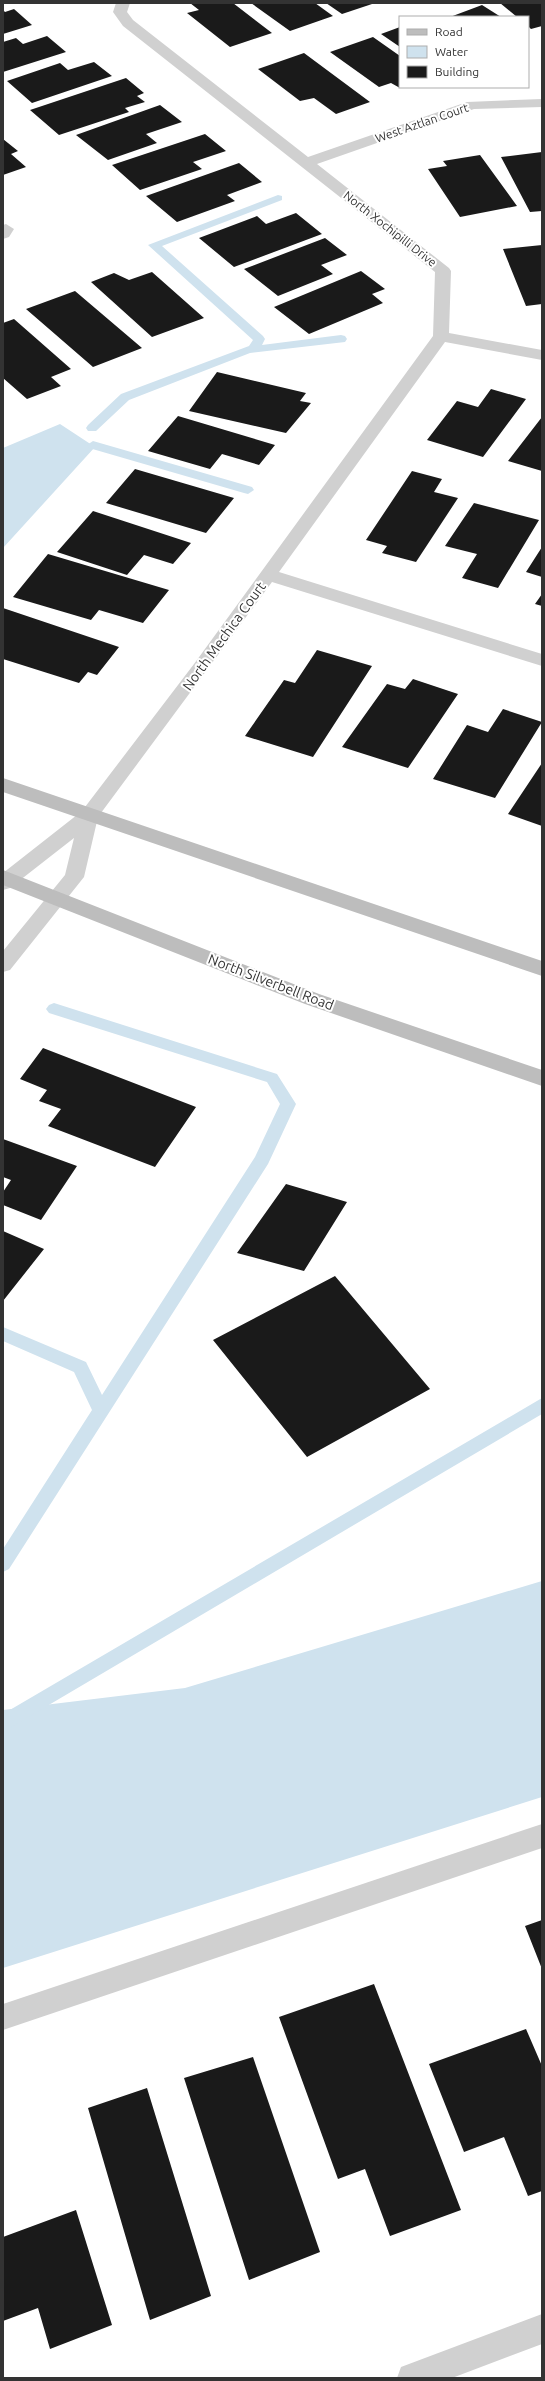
<svg xmlns="http://www.w3.org/2000/svg" width="545" height="2381" font-family="Ubuntu,sans-serif">
<style>
.water{fill:#cfe2ee}
.lines{fill:none;stroke-linecap:round;stroke-linejoin:round}
.stream{fill:#cfe2ee;fill-rule:evenodd}
.building{fill:#1a1a1a}
.lane{fill:#d0d0d0;fill-rule:evenodd}
.street{fill:#d0d0d0;fill-rule:evenodd}
.secondary{fill:#bdbdbd;fill-rule:evenodd}
.labels{text-anchor:middle;stroke-width:4;stroke-linejoin:round;paint-order:stroke}
.far-street-label{font-size:12px;fill:#333;stroke:#fff}
.street-label{font-size:14px;fill:#333;stroke:#fff}
</style>
<rect width="100%" height="100%" fill="#fff"/>
<!-- water -->
<path class="water" d="M 60,424 L 95,447 L 3,548 L 3,448 Z
M 542,1581 L 542,1797 L 3,1968 L 3,1710 L 185,1688 Z"/>
<g class="lines">
<!-- stream -->
<path class="stream" d="M 278,195 L 282,196 L 282,200 L 162,246 L 263,336 L 265,339 L 262,345 L 341,335 L 345,336 L 347,339 L 345,342 L 250,353 L 129,400 L 96,431 L 88,431 L 86,428 L 88,425 L 121,394 L 249,346 L 253,340 L 148,245 Z
M 93,441 L 252,487 L 254,490 L 248,494 L 244,493 L 89,448 L 87,445 Z
M 54,1003 L 277,1074 L 296,1104 L 268,1164 L 9,1569 L 3,1572 L 3,1549 L 92,1410 L 74,1372 L 3,1341 L 3,1327 L 86,1362 L 102,1395 L 255,1157 L 280,1104 L 267,1082 L 49,1013 L 46,1009 L 49,1005 Z
M 542,1398 L 542,1414 L 3,1732 L 3,1714 Z"/>
</g>
<!-- building -->
<path class="building" d="M 190,3 L 233,3 L 272,33 L 230,47 L 187,13 L 199,10 Z
M 251,3 L 315,3 L 333,16 L 290,31 Z
M 326,3 L 375,3 L 342,14 Z
M 500,3 L 542,3 L 542,26 L 531,29 L 528,26 L 528,17 L 517,17 Z
M 482,5 L 501,17 L 450,17 Z
M 14,9 L 32,25 L 3,34 L 3,10 L 5,12 Z
M 400,27 L 400,47 L 381,34 Z
M 47,36 L 66,52 L 3,72 L 3,42 L 16,38 L 23,44 Z
M 373,37 L 400,56 L 400,88 L 391,83 L 379,87 L 330,52 Z
M 304,53 L 370,102 L 336,114 L 314,98 L 300,101 L 258,69 Z
M 94,62 L 112,76 L 32,103 L 7,81 L 60,63 L 68,70 Z
M 126,78 L 144,93 L 137,96 L 145,102 L 125,108 L 129,112 L 59,135 L 30,110 Z
M 160,105 L 182,122 L 146,134 L 157,143 L 108,160 L 76,135 Z
M 205,134 L 226,151 L 193,162 L 202,169 L 140,190 L 112,165 Z
M 3,139 L 18,151 L 11,154 L 26,167 L 3,175 Z
M 542,152 L 542,211 L 530,212 L 501,157 Z
M 480,155 L 517,206 L 460,217 L 428,169 L 447,166 L 443,161 Z
M 239,163 L 262,182 L 227,195 L 235,201 L 177,222 L 146,196 Z
M 296,213 L 322,234 L 234,267 L 199,238 L 257,216 L 266,224 Z
M 325,238 L 347,255 L 321,265 L 333,274 L 278,296 L 244,269 Z
M 542,245 L 542,304 L 526,306 L 503,249 Z
M 361,271 L 385,289 L 372,294 L 383,303 L 309,334 L 274,307 Z
M 152,272 L 204,318 L 152,337 L 91,282 L 114,273 L 129,280 Z
M 75,291 L 142,348 L 93,367 L 26,309 Z
M 14,319 L 71,369 L 51,377 L 61,386 L 27,399 L 3,378 L 3,323 Z
M 217,372 L 306,393 L 300,401 L 311,403 L 286,433 L 189,411 Z
M 491,389 L 526,399 L 483,457 L 427,440 L 457,401 L 478,407 Z
M 178,416 L 275,445 L 259,465 L 222,454 L 210,469 L 148,451 Z
M 542,417 L 542,471 L 508,461 Z
M 135,469 L 234,498 L 206,533 L 106,503 Z
M 412,471 L 442,479 L 434,492 L 458,498 L 416,562 L 382,553 L 387,546 L 366,540 Z
M 474,503 L 539,520 L 498,588 L 462,578 L 477,554 L 445,546 Z
M 93,511 L 191,543 L 173,564 L 144,555 L 127,575 L 57,552 Z
M 542,547 L 542,577 L 526,572 Z
M 48,554 L 169,590 L 143,623 L 99,610 L 91,620 L 13,597 Z
M 542,594 L 542,606 L 535,604 Z
M 3,608 L 119,647 L 97,675 L 88,672 L 79,683 L 3,659 Z
M 317,650 L 372,666 L 313,757 L 245,736 L 284,680 L 295,683 Z
M 413,679 L 458,694 L 408,768 L 342,747 L 387,684 L 405,689 Z
M 503,709 L 542,722 L 495,798 L 433,779 L 467,725 L 488,732 Z
M 542,763 L 542,826 L 508,814 Z
M 43,1048 L 196,1107 L 155,1167 L 48,1126 L 61,1109 L 39,1101 L 47,1090 L 20,1079 Z
M 3,1139 L 77,1166 L 41,1220 L 3,1205 L 3,1192 L 11,1180 L 3,1177 Z
M 286,1184 L 347,1202 L 304,1271 L 237,1253 Z
M 3,1231 L 44,1249 L 3,1301 Z
M 335,1276 L 430,1389 L 307,1457 L 213,1340 Z
M 542,1920 L 542,1969 L 525,1926 Z
M 374,1984 L 461,2210 L 390,2236 L 365,2169 L 338,2179 L 279,2017 Z
M 526,2029 L 542,2066 L 542,2191 L 528,2196 L 504,2137 L 464,2152 L 429,2064 Z
M 253,2057 L 320,2252 L 249,2280 L 184,2078 Z
M 147,2088 L 211,2296 L 150,2320 L 88,2108 Z
M 76,2210 L 112,2325 L 50,2349 L 38,2308 L 3,2321 L 3,2237 Z"/>
<g class="lines">
<!-- lane -->
<path class="lane" d="M 542,1824 L 542,1848 L 3,2030 L 3,2004 Z"/>
<!-- street -->
<path class="street" d="M 116,3 L 130,3 L 127,12 L 133,20 L 308,157 L 467,102 L 542,99 L 542,107 L 474,109 L 317,164 L 449,268 L 451,271 L 449,333 L 542,350 L 542,360 L 445,342 L 279,572 L 542,654 L 542,666 L 272,582 L 98,817 L 84,877 L 10,970 L 3,972 L 3,951 L 65,875 L 74,838 L 10,888 L 3,890 L 3,873 L 82,811 L 194,664 L 433,336 L 435,272 L 123,26 L 113,12 Z
M 6,224 L 14,229 L 9,237 L 3,239 L 3,225 Z
M 542,2314 L 542,2344 L 452,2378 L 397,2378 L 401,2367 Z"/>
<!-- secondary -->
<path class="secondary" d="M 3,778 L 542,961 L 542,976 L 3,792 Z
M 3,870 L 319,994 L 542,1070 L 542,1086 L 305,1004 L 3,885 Z"/>
</g>
<g class="labels">
<!-- far-street labels -->
<g class="far-street-label">
<text transform="translate(422 123) rotate(-19)" y="4">West Aztlan Court</text>
<text transform="translate(390 229) rotate(38)" y="4">North Xochipilli Drive</text>
</g>
<!-- street labels -->
<g class="street-label">
<text transform="translate(224 636) rotate(-54)" y="5">North Mechica Court</text>
<text transform="translate(271 982) rotate(21)" y="5">North Silverbell Road</text>
</g>
</g>
<!-- border -->
<rect width="545" height="2381" fill="none" stroke="#333333" stroke-width="8"/>
<!-- legend -->
<rect x="399" y="16" width="130" height="72" fill="#ffffff" stroke="#adadad"/>
<rect x="407" y="29" width="20" height="6" fill="#bdbdbd" stroke="#adadad"/>
<text x="435" y="36" font-size="12" fill="#333333">Road</text>
<rect x="407" y="46" width="20" height="12" fill="#cfe2ee" stroke="#adadad"/>
<text x="435" y="56" font-size="12" fill="#333333">Water</text>
<rect x="407" y="66" width="20" height="12" fill="#1a1a1a" stroke="#adadad"/>
<text x="435" y="76" font-size="12" fill="#333333">Building</text>
</svg>
